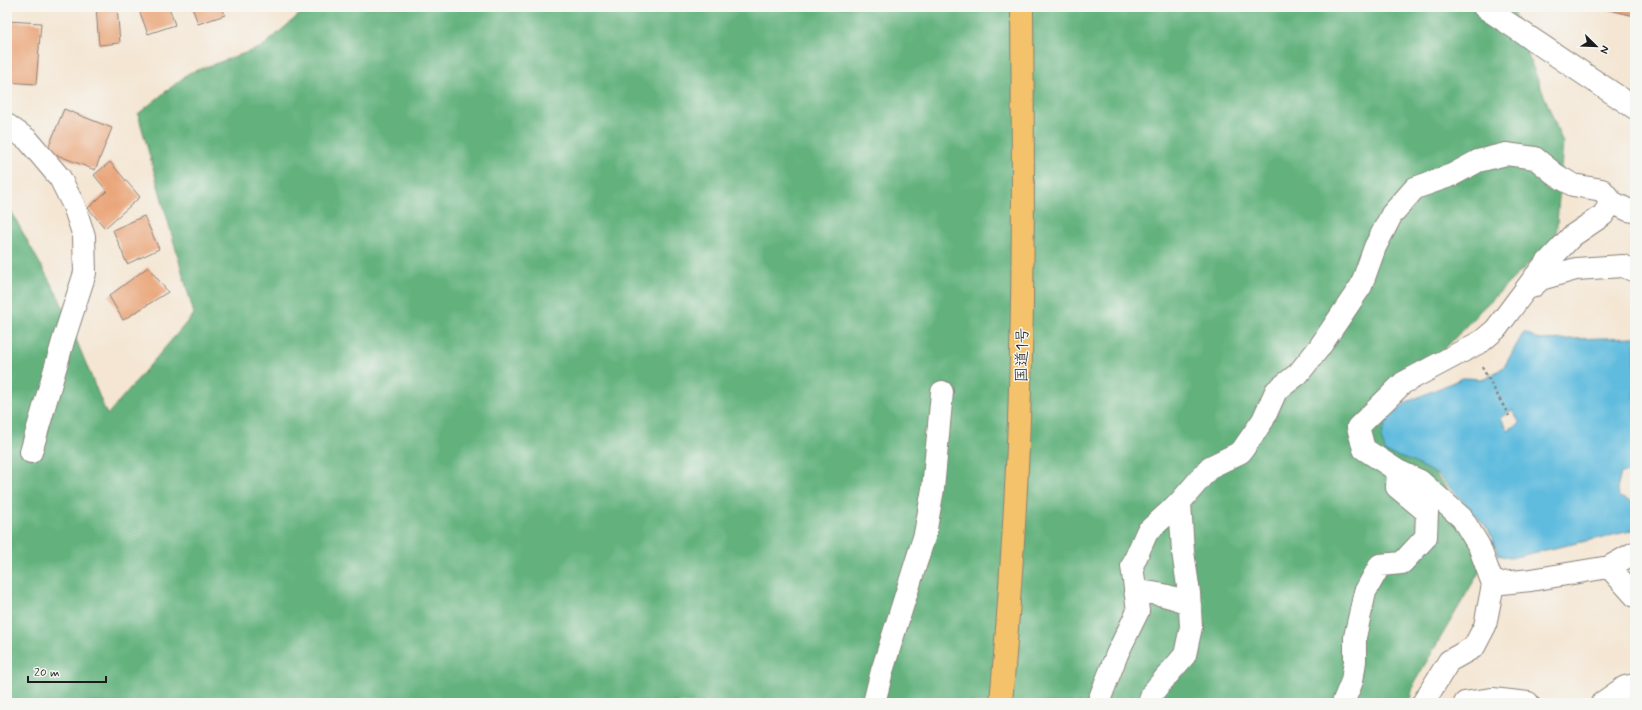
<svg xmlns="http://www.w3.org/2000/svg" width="1642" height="710" font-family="Mynerve,'Klee One',sans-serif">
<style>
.forest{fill:#63b27e;stroke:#40674d}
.water{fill:#60bcde;stroke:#3e6c7d;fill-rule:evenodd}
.building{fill:#eaa579}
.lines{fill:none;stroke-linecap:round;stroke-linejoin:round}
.pedestrian-casing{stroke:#888178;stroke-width:24}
.minor-casing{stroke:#888178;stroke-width:24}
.tertiary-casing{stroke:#888178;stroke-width:24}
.trunk-casing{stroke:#888178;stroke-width:24}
.path{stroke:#888178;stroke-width:2.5;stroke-dasharray:3 3;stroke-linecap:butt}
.pedestrian{stroke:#fff;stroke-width:22}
.minor{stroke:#fff;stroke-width:22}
.tertiary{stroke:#fff;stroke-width:22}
.trunk{stroke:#f3c26a;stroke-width:22}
.labels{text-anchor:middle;stroke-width:3;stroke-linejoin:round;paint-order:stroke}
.street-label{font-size:16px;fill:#1c1c1c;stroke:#f6f6f2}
</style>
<rect width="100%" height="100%" fill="#f6f6f2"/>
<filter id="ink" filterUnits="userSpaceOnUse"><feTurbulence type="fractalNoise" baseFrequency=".025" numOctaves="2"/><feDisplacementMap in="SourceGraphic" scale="8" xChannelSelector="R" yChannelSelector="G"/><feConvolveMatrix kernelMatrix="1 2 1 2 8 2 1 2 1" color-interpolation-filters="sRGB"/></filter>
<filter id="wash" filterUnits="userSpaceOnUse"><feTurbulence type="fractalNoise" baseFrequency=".012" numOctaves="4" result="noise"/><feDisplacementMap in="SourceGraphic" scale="16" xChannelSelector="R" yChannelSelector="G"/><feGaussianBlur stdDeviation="0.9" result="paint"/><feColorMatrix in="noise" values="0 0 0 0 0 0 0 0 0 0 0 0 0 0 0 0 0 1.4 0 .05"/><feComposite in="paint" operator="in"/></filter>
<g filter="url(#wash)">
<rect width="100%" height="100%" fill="#f4e6d3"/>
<!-- forest -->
<path class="forest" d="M 308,7 L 1512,7 L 1526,50 L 1563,143 L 1556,237 L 1480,311 L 1382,416 L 1434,473 L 1495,545 L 1414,683 L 1409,703 L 7,703 L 7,204 L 59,298 L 107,415 L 194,314 L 138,114 L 189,73 L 262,47 Z"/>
<!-- water -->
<path class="water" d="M 1524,332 L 1540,340 L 1635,337 L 1635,471 L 1621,473 L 1617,489 L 1619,497 L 1635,503 L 1635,530 L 1510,558 L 1499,555 L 1488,529 L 1438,475 L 1411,461 L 1386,453 L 1381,438 L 1387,419 L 1407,402 L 1463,378 L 1485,379 L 1504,367 ZM 1512,410 L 1520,423 L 1508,430 L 1501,418 Z"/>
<g id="blocks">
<!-- building -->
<path class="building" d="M 96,7 L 117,7 L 120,43 L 99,45 Z
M 138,7 L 169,7 L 175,25 L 148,34 Z
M 192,7 L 222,7 L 225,15 L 198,24 Z
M 1601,7 L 1635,7 L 1635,16 L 1601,8 Z
M 7,21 L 41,23 L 36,84 L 7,82 Z
M 64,109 L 112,128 L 95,170 L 47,151 Z
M 110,162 L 140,197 L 105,228 L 88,208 L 107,191 L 94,175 Z
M 144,216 L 159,249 L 127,264 L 113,230 Z
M 148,267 L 168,292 L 123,320 L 109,296 Z"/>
</g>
</g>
<g filter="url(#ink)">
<use href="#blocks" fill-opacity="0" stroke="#888178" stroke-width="1"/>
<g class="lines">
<defs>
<path id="pedestrian" d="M 1612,202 L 1628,210 L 1635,211
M 1532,287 L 1541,279 L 1576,269 L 1623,266 L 1635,271
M 1609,567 L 1634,553
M 1135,591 C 1154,593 1173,595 1190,605
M 1098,703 L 1117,654 L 1138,611 L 1132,566 L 1147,532 L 1180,502
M 1149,703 L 1153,692 L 1185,655 L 1191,627 L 1189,593 L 1183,552 L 1180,502 L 1210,467 L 1241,452 L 1263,420 L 1276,391 L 1298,374 L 1319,348 L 1361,286 L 1375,247 L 1392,214 L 1415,188 L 1452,175 L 1478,161 L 1506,154 L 1535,158 L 1556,175 L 1573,185 L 1602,190 L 1612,202 L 1603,215 L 1572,236 L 1541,269 L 1496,329 L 1482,341 L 1403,383 L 1358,427 L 1364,449 L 1398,471
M 1343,703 L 1352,681 L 1355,661 L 1355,637 L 1365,592 L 1380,565 L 1402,563 L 1426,537 L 1427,512 L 1397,487 L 1398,471 L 1420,481 L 1462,518 L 1479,546 L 1493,584
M 1423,703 L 1449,661 L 1474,647 L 1485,626 L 1493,584 L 1531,580 L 1609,567 L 1635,596
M 1465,703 L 1493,699 L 1528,703
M 1602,703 L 1625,687 L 1635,685"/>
<path id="minor" d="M 7,125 L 28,140 L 60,178 L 74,206 L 84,236 L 85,273 L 64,338 L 31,452
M 874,703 L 882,671 L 925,534 L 933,489 L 942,392"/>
<path id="tertiary" d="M 1484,7 L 1635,108"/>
<path id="trunk" d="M 1001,703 C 1010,598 1017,494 1020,389 C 1024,261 1023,134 1022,7"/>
</defs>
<!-- pedestrian casing -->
<use href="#pedestrian" class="pedestrian-casing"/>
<!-- minor casing -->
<use href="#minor" class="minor-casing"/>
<!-- tertiary casing -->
<use href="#tertiary" class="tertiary-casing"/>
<!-- trunk casing -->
<use href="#trunk" class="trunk-casing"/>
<!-- path -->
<path class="path" d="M 1482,367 L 1509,416"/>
<!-- pedestrian -->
<use href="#pedestrian" class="pedestrian"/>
<!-- minor -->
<use href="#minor" class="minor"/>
<!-- tertiary -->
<use href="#tertiary" class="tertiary"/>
<!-- trunk -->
<use href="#trunk" class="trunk"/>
</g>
</g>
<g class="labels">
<!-- street labels -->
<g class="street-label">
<text transform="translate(1021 355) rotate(-89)" y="6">国道1号</text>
</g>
</g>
<!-- margin -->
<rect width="1642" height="710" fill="none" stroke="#f6f6f2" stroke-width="24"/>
<!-- north arrow -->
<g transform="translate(1596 46) rotate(113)" stroke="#f6f6f2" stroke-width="3" paint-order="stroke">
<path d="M0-3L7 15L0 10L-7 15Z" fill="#1c1c1c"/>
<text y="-6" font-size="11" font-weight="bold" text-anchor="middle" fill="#1c1c1c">N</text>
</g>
<!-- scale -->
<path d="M28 676v6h78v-6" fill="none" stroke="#1c1c1c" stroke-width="2"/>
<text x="34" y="676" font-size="12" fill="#1c1c1c" stroke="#f6f6f2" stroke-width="3" paint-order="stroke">20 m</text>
</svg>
